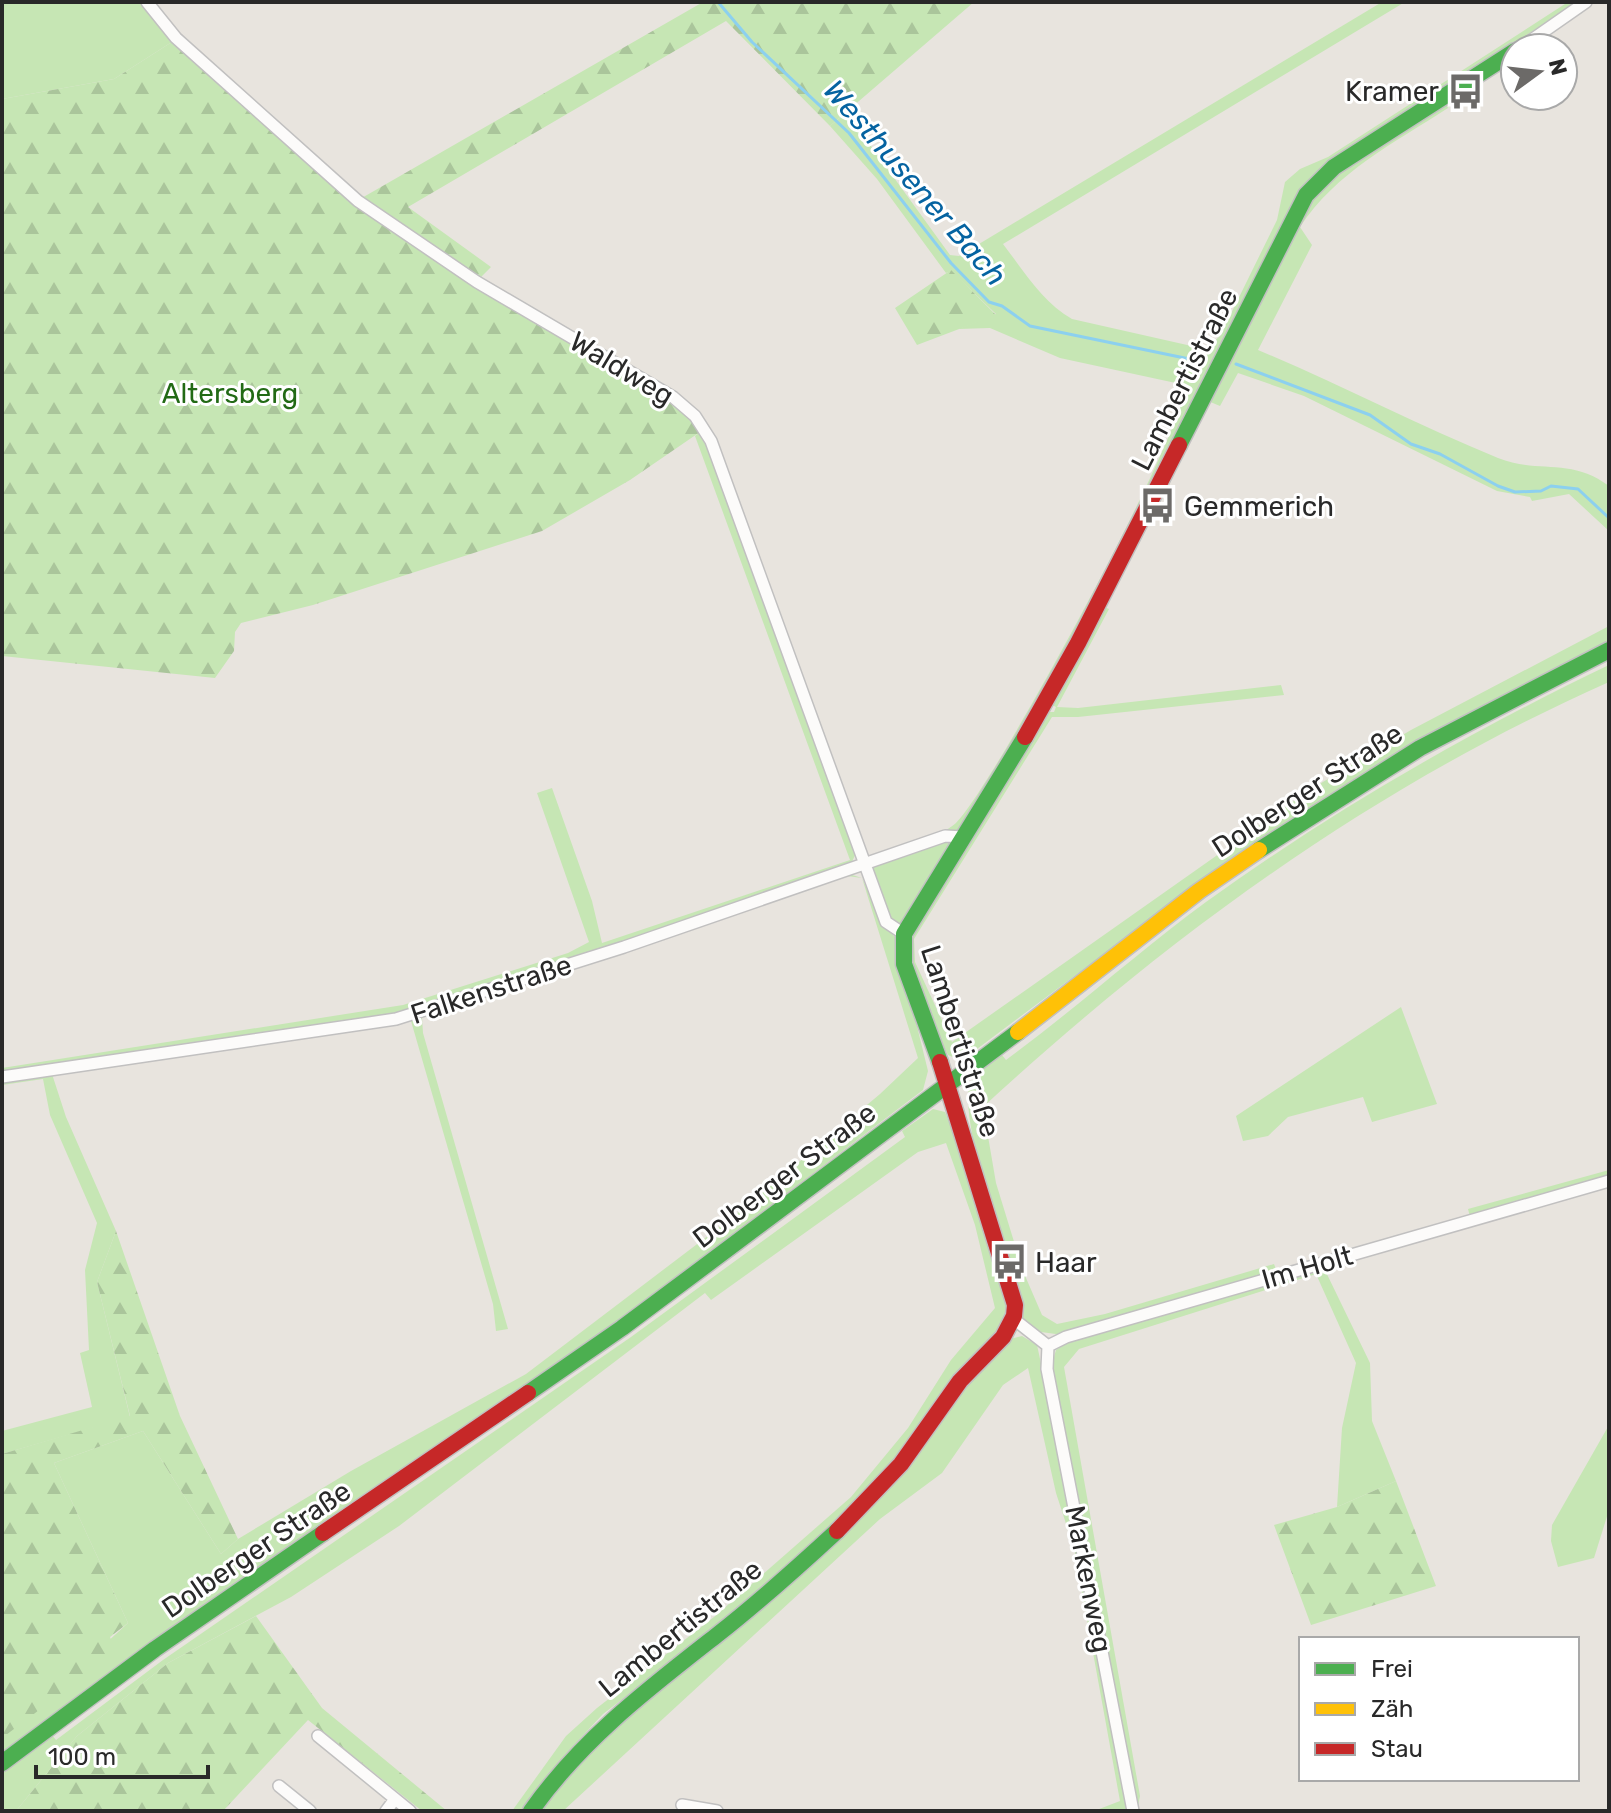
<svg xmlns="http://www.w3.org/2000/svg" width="1611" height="1813" font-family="Rubik,sans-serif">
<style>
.grass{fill:#c6e6b4}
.forest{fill:url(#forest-firs)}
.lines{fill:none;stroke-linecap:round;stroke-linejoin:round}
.stream{stroke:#8cd0ef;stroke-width:3}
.street-casing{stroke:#c1c0c0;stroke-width:14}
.fast-casing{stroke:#c1c0c0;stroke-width:19}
.slow-casing{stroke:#c1c0c0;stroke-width:19}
.jam-casing{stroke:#c1c0c0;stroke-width:19}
.street{stroke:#fcfbfa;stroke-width:11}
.fast{stroke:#4caf50;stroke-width:16}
.slow{stroke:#ffc107;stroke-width:16}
.jam{stroke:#c62828;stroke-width:16}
.labels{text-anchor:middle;stroke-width:6;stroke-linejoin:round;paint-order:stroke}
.poi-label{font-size:28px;fill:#292929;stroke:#fff;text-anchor:start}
.street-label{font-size:28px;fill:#292929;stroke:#fff}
.park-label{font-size:28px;fill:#226a15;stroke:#fff}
.water-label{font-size:30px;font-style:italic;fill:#0563a1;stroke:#fff}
</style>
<defs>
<pattern id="forest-firs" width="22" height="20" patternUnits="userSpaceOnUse" patternTransform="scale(2)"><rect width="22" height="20" fill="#c6e6b4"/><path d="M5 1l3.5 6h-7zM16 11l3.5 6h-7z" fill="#aac59b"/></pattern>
</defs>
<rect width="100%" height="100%" fill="#e8e4de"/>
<!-- grass -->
<path class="grass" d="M 2,2 L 144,2 L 175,40 L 114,79 L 2,99 Z
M 1382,2 L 1405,2 L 1003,244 C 1023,270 1043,303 1072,319 L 1196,347 L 1210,345 L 1220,336 L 1277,220 L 1285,182 L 1300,169 L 1328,157 L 1568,2 L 1577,2 L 1324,168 L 1031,718 L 962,829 L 941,833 C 945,830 952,827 956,823 C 994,785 1187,429 1185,385 L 1060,358 L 990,328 L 958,329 L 996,314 L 951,271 L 946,273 L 877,179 L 830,126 L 843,115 L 871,146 L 950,255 L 959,256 Z
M 1445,102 L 1448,108 C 1394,143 1336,172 1300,227 L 1312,245 L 1258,350 C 1339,384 1417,425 1498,458 C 1538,474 1571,457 1609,486 L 1609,531 L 1569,494 L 1532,501 L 1530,497 L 1497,491 L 1304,396 L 1238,373 L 1220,406 L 1208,401 C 1239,338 1275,243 1319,189 C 1345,158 1409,125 1445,102 Z
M 700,432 L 708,445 L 856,853 L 851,864 L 623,944 L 393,1015 L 2,1074 L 2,1068 L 403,1005 L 568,953 L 589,942 L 537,793 L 552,788 L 592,901 L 602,943 L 850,860 L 695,436 Z
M 1104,607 L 1109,609 L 1057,707 L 1078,708 L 1281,685 L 1284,695 L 1078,717 L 1052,717 L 914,939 L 915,962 L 952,1042 L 1311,789 L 1411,730 L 1609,626 L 1609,641 L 1416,743 L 1196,885 L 973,1052 L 957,1059 L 948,1055 C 929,1014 901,971 914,926 L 1048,712 L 1054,712 L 1056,707 L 1052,705 Z
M 1609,665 L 1609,682 C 1373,787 1172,933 983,1107 L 996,1183 L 1023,1271 L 1042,1315 L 1057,1324 L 1105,1314 L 1274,1264 L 1277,1272 L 1063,1335 L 1041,1332 L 1023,1319 C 1013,1275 957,1119 970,1085 C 975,1073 992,1063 1002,1055 L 1006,1060 C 1074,1010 1138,952 1206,902 C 1332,811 1469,732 1609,665 Z
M 949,840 L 952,843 L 905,920 L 900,924 L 890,921 L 871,867 Z
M 849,874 L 862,878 L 882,923 L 895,937 L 928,1071 L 923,1090 L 615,1324 L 2,1753 L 2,1738 L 128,1623 L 54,1463 L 143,1431 L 221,1554 L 238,1539 L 351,1471 L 526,1374 L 742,1210 L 880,1094 L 918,1058 L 862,878 L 847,876 L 422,1018 L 423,1033 L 508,1329 L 496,1331 L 493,1304 L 411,1021 L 290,1039 L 421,1018 Z
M 1401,1007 L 1437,1104 L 1372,1122 L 1363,1097 L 1288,1117 L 1268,1136 L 1243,1141 L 1236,1116 Z
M 52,1074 L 66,1117 L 116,1231 L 97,1282 L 130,1417 L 2,1454 L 2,1431 L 92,1407 L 80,1353 L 89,1350 L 85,1270 L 97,1223 L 50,1115 L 43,1079 L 2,1085 L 2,1081 Z
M 933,1109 L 945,1112 L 966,1164 L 1008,1308 L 1001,1327 L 955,1380 L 918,1437 L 871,1489 L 746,1605 L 603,1714 L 563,1757 L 525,1811 L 512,1811 L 566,1736 L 597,1708 L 714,1617 L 851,1497 L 908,1428 L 951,1360 L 995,1308 L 975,1225 L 946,1143 L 918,1152 L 711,1300 L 705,1293 L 399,1526 L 291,1597 L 168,1663 L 77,1736 L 16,1811 L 2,1811 L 2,1772 L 51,1734 L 56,1740 L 163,1660 L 631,1337 L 905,1137 L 902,1131 Z
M 1609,1170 L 1609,1178 L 1470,1217 L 1468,1209 Z
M 1323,1266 L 1370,1363 L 1372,1421 L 1396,1481 L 1337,1507 L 1342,1428 L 1356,1363 L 1316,1274 L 1079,1349 L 1064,1367 L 1140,1796 L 1137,1811 L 1051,1367 L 1056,1350 L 1068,1342 Z
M 1022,1336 L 1037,1345 L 1081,1547 L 1129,1810 L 1094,1811 L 1120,1801 L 1074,1548 L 1056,1493 L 1028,1368 L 1003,1385 L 942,1473 L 880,1519 L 563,1811 L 537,1811 L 611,1724 L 752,1615 L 962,1388 L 1010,1339 Z
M 1609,1425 L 1609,1510 L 1594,1558 L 1558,1567 L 1551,1541 L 1552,1525 Z"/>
<!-- forest -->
<path class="forest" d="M 703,2 L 974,2 L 830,126 L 726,21 L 408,207 L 491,267 L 480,278 L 671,400 L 690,416 L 700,432 L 630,480 L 542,531 L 313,605 L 241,623 L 235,632 L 234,651 L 215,678 L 2,656 L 2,99 L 114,79 L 175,40 L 360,199 Z
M 951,270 L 996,315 L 917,345 L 895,308 Z
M 116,1231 L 180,1416 L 238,1539 L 221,1554 L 143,1431 L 54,1463 L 128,1623 L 110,1637 L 116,1652 L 2,1738 L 2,1454 L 130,1416 L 97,1282 Z
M 1396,1481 L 1436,1586 L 1311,1625 L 1274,1525 L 1337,1507 Z
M 256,1616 L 322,1708 L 447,1811 L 422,1811 L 308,1720 L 223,1811 L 16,1811 L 77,1736 L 168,1663 Z"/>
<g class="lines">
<!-- stream -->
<path class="stream" d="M 718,2 L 752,42 L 849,133 L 951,263 L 989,302 L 1002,306 L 1030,326 L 1204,362
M 1236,364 L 1370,415 L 1411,444 L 1440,454 L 1498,486 L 1515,492 L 1541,491 L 1551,486 L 1578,489 L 1609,518"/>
<defs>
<path id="street" d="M 147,2 L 176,38 L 358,201 L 477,282 L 673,397 L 695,416 L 711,441 L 886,922 L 904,934
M 1520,48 L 1586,2
M 2,1077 L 396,1019 L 624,947 L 945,836 L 964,837
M 1015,1320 L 1048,1346
M 1048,1346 L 1066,1337 L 1609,1181
M 1048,1346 L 1047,1369 L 1133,1811
M 318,1736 L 410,1811
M 279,1786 L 310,1811
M 682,1805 L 717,1811
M 386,1811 L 395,1799"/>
<path id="fast" d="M 1179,445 L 1306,195 L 1334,167 L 1515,51
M 1259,850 L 1420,748 L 1609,650
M 940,1062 L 904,964 L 904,934 L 1025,737
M 528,1393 L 622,1328 L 1018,1032
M 2,1763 L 155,1649 L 323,1533
M 531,1811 C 582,1739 648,1689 717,1635 C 759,1602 798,1567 837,1531"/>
<path id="slow" d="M 1018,1032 L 1199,891 L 1259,850"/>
<path id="jam" d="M 1025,737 L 1078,643 L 1179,445
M 837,1531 L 901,1464 L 960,1381 L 1003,1337 L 1014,1316 L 1015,1305 L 940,1062
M 323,1533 L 528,1393"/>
</defs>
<!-- street casing -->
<use href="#street" class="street-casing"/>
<!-- fast casing -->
<use href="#fast" class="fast-casing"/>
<!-- slow casing -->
<use href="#slow" class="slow-casing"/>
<!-- jam casing -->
<use href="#jam" class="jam-casing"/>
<!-- street -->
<use href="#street" class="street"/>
<!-- fast -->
<use href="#fast" class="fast"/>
<!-- slow -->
<use href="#slow" class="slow"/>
<!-- jam -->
<use href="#jam" class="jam"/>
</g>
<!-- icons -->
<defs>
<symbol id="bus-bare" viewBox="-9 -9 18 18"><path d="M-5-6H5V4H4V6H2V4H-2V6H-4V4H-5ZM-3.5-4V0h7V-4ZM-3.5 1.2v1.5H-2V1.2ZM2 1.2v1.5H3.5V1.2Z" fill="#6c6a68" stroke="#fff" stroke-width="2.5" paint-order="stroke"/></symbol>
</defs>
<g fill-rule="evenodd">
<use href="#bus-bare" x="1440" y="66" width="51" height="51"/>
<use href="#bus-bare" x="1132" y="480" width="51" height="51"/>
<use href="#bus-bare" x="984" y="1236" width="51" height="51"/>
</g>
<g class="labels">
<!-- poi labels -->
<g class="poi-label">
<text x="1439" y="101" text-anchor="end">Kramer</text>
<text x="1184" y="516">Gemmerich</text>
<text x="1035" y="1272">Haar</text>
</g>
<!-- street labels -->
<g class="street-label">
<text transform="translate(622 368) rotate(31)" y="10">Waldweg</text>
<text transform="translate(1184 379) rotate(-63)" y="10">Lambertistraße</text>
<text transform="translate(1307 790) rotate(-33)" y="10">Dolberger Straße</text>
<text transform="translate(491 989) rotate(-18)" y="10">Falkenstraße</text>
<text transform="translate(961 1041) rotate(72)" y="10">Lambertistraße</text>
<text transform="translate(784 1175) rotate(-37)" y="10">Dolberger Straße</text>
<text transform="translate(1307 1267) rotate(-16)" y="10">Im Holt</text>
<text transform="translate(256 1549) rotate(-34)" y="10">Dolberger Straße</text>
<text transform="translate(1089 1579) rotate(79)" y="10">Markenweg</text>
<text transform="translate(680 1628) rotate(-39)" y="10">Lambertistraße</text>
</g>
<!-- park labels -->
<g class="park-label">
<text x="230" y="403">Altersberg</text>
</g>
<!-- water labels -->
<g class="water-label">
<text transform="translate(915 183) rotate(49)" y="10">Westhusener Bach</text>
</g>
</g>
<!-- border -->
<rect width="1611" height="1813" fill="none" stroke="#292929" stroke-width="8"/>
<!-- legend -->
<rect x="1299" y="1637" width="280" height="144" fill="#ffffff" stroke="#a9a9a9" stroke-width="2"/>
<rect x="1315" y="1663" width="40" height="12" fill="#4caf50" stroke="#a9a9a9" stroke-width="2"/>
<text x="1371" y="1677" font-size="24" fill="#292929">Frei</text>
<rect x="1315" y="1703" width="40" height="12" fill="#ffc107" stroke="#a9a9a9" stroke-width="2"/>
<text x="1371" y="1717" font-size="24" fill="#292929">Zäh</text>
<rect x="1315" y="1743" width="40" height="12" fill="#c62828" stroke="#a9a9a9" stroke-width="2"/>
<text x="1371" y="1757" font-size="24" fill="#292929">Stau</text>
<!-- north arrow -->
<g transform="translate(1539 72) rotate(75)"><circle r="38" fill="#ffffff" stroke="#a9a9a9" stroke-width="2"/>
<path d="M0-6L14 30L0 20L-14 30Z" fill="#6c6a68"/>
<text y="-12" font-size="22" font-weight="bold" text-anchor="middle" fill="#292929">N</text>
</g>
<!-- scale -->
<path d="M36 1765v12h172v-12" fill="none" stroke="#292929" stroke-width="4"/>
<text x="48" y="1765" font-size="24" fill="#292929" stroke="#ffffff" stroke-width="6" paint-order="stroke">100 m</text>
</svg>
